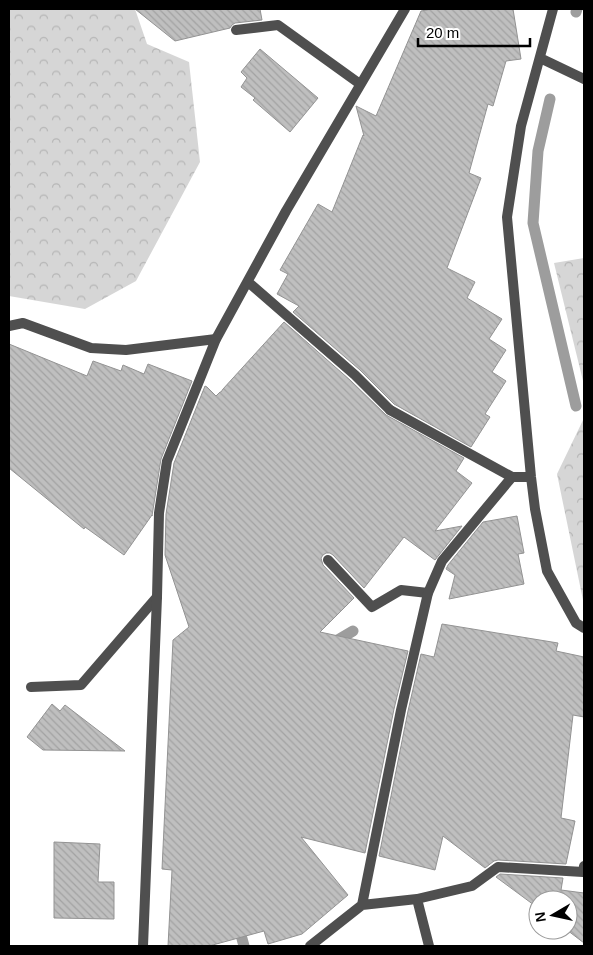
<svg xmlns="http://www.w3.org/2000/svg" width="593" height="955" font-family="Helvetica,sans-serif">
<style>
.forest{fill:url(#forest-crowns)}
.lines{fill:none;stroke-linecap:round;stroke-linejoin:round}
.stream{stroke:#9d9d9d;stroke-width:11}
.building{fill:url(#building-back-hatch);stroke:#939393}
.lane{stroke:#4f4f4f;stroke-width:10}
.street{stroke:#4f4f4f;stroke-width:10}
</style>
<defs>
<pattern id="forest-crowns" width="20" height="18" patternUnits="userSpaceOnUse" patternTransform="scale(1.25)"><rect width="20" height="18" fill="#d6d6d6"/><path d="M2 6a3 3 0 1 1 6 0M12 15a3 3 0 1 1 6 0" fill="none" stroke="#b6b6b6"/></pattern>
<pattern id="building-back-hatch" width="6" height="6" patternUnits="userSpaceOnUse" patternTransform="scale(1.25)"><rect width="6" height="6" fill="#bfbfbf"/><path d="M-1 5l2 2M0 0l6 6M5-1l2 2" fill="none" stroke="#a2a2a2"/></pattern>
</defs>
<rect width="100%" height="100%" fill="#fff"/>
<!-- forest -->
<path class="forest" d="M 9,9 L 135,9 L 147,44 L 189,62 L 200,162 L 136,281 L 85,309 L 9,296 Z
M 584,258 L 584,385 L 554,263 Z
M 584,418 L 584,605 L 557,474 Z"/>
<g class="lines">
<!-- stream -->
<path class="stream" d="M 576,12 L 577,9
M 550,99 L 538,151 L 533,223 L 576,406
M 331,644 L 353,631
M 238,924 L 244,946"/>
</g>
<!-- building -->
<path class="building" d="M 135,9 L 260,9 L 262,20 L 235,23 L 232,25 L 230,28 L 175,41 Z
M 432,9 L 513,9 L 521,59 L 506,61 L 493,106 L 488,104 L 469,173 L 481,178 L 447,268 L 475,282 L 467,298 L 502,319 L 489,339 L 506,350 L 492,372 L 506,381 L 485,414 L 490,417 L 471,447 L 394,404 L 360,370 L 293,312 L 299,306 L 277,294 L 288,274 L 280,270 L 318,204 L 332,212 L 363,135 L 364,136 L 356,106 L 376,116 L 421,11 Z
M 260,49 L 318,98 L 290,132 L 253,100 L 255,98 L 241,87 L 247,78 L 241,72 Z
M 284,322 L 350,380 L 386,415 L 464,458 L 456,471 L 472,483 L 435,531 L 462,526 L 435,560 L 404,537 L 364,588 L 333,555 L 330,553 L 326,553 L 323,555 L 321,558 L 323,565 L 354,598 L 320,632 L 408,651 L 394,709 L 365,853 L 301,837 L 348,895 L 302,934 L 268,944 L 264,931 L 209,946 L 168,946 L 172,870 L 162,869 L 173,640 L 189,627 L 165,555 L 166,514 L 174,463 L 205,386 L 207,387 L 216,396 L 220,392 L 221,392 L 223,389 Z
M 9,344 L 87,376 L 93,361 L 121,371 L 123,365 L 144,374 L 148,364 L 192,381 L 161,459 L 152,516 L 152,515 L 124,555 L 85,527 L 84,529 L 9,468 Z
M 517,516 L 524,553 L 518,554 L 524,584 L 449,599 L 455,575 L 446,569 L 448,565 L 483,522 Z
M 442,624 L 558,643 L 556,651 L 584,657 L 584,717 L 573,715 L 561,818 L 575,821 L 566,864 L 498,860 L 494,861 L 485,868 L 443,836 L 435,870 L 379,856 L 408,711 L 421,654 L 434,657 Z
M 52,704 L 60,711 L 65,705 L 125,751 L 43,750 L 27,737 Z
M 54,842 L 100,844 L 98,882 L 114,882 L 114,919 L 54,918 Z
M 500,874 L 563,878 L 561,890 L 584,893 L 584,943 L 567,930 L 568,930 L 568,900 L 538,900 L 538,908 L 496,877 Z"/>
<g class="lines">
<!-- lane -->
<path class="lane" d="M 236,30 L 278,25 L 360,84
M 9,326 L 23,323 L 91,348 L 126,350 L 216,339
M 390,410 L 512,477
M 328,560 L 372,607 L 401,590 L 428,593
M 31,687 L 81,685 L 157,597"/>
<!-- street -->
<path class="street" d="M 553,9 L 521,126 L 507,217 L 531,477 L 535,509 L 547,571 L 576,623 L 584,628
M 540,58 L 584,79
M 248,282 L 355,375 L 390,410
M 417,899 L 429,946
M 362,905 L 401,710 L 428,593 L 442,561 L 512,477 L 531,477
M 143,946 L 157,597 L 159,513 L 167,461 L 216,339 L 286,211 L 405,9
M 310,946 L 362,905 L 417,899 L 472,886 L 498,867 L 583,872 L 584,866"/>
</g>
<!-- border -->
<rect width="593" height="955" fill="none" stroke="#000000" stroke-width="20"/>
<!-- north arrow -->
<g transform="translate(553 915) rotate(261)"><circle r="24" fill="#ffffff" stroke="#999999"/>
<path d="M0-4L9 19L0 12L-9 19Z" fill="#000000"/>
<text y="-8" font-size="14" font-weight="bold" text-anchor="middle" fill="#000000">N</text>
</g>
<!-- scale -->
<path d="M418 38v8h112v-8" fill="none" stroke="#000000" stroke-width="2.5"/>
<text x="426" y="38" font-size="15" fill="#000000" stroke="#ffffff" stroke-width="4" paint-order="stroke">20 m</text>
</svg>
